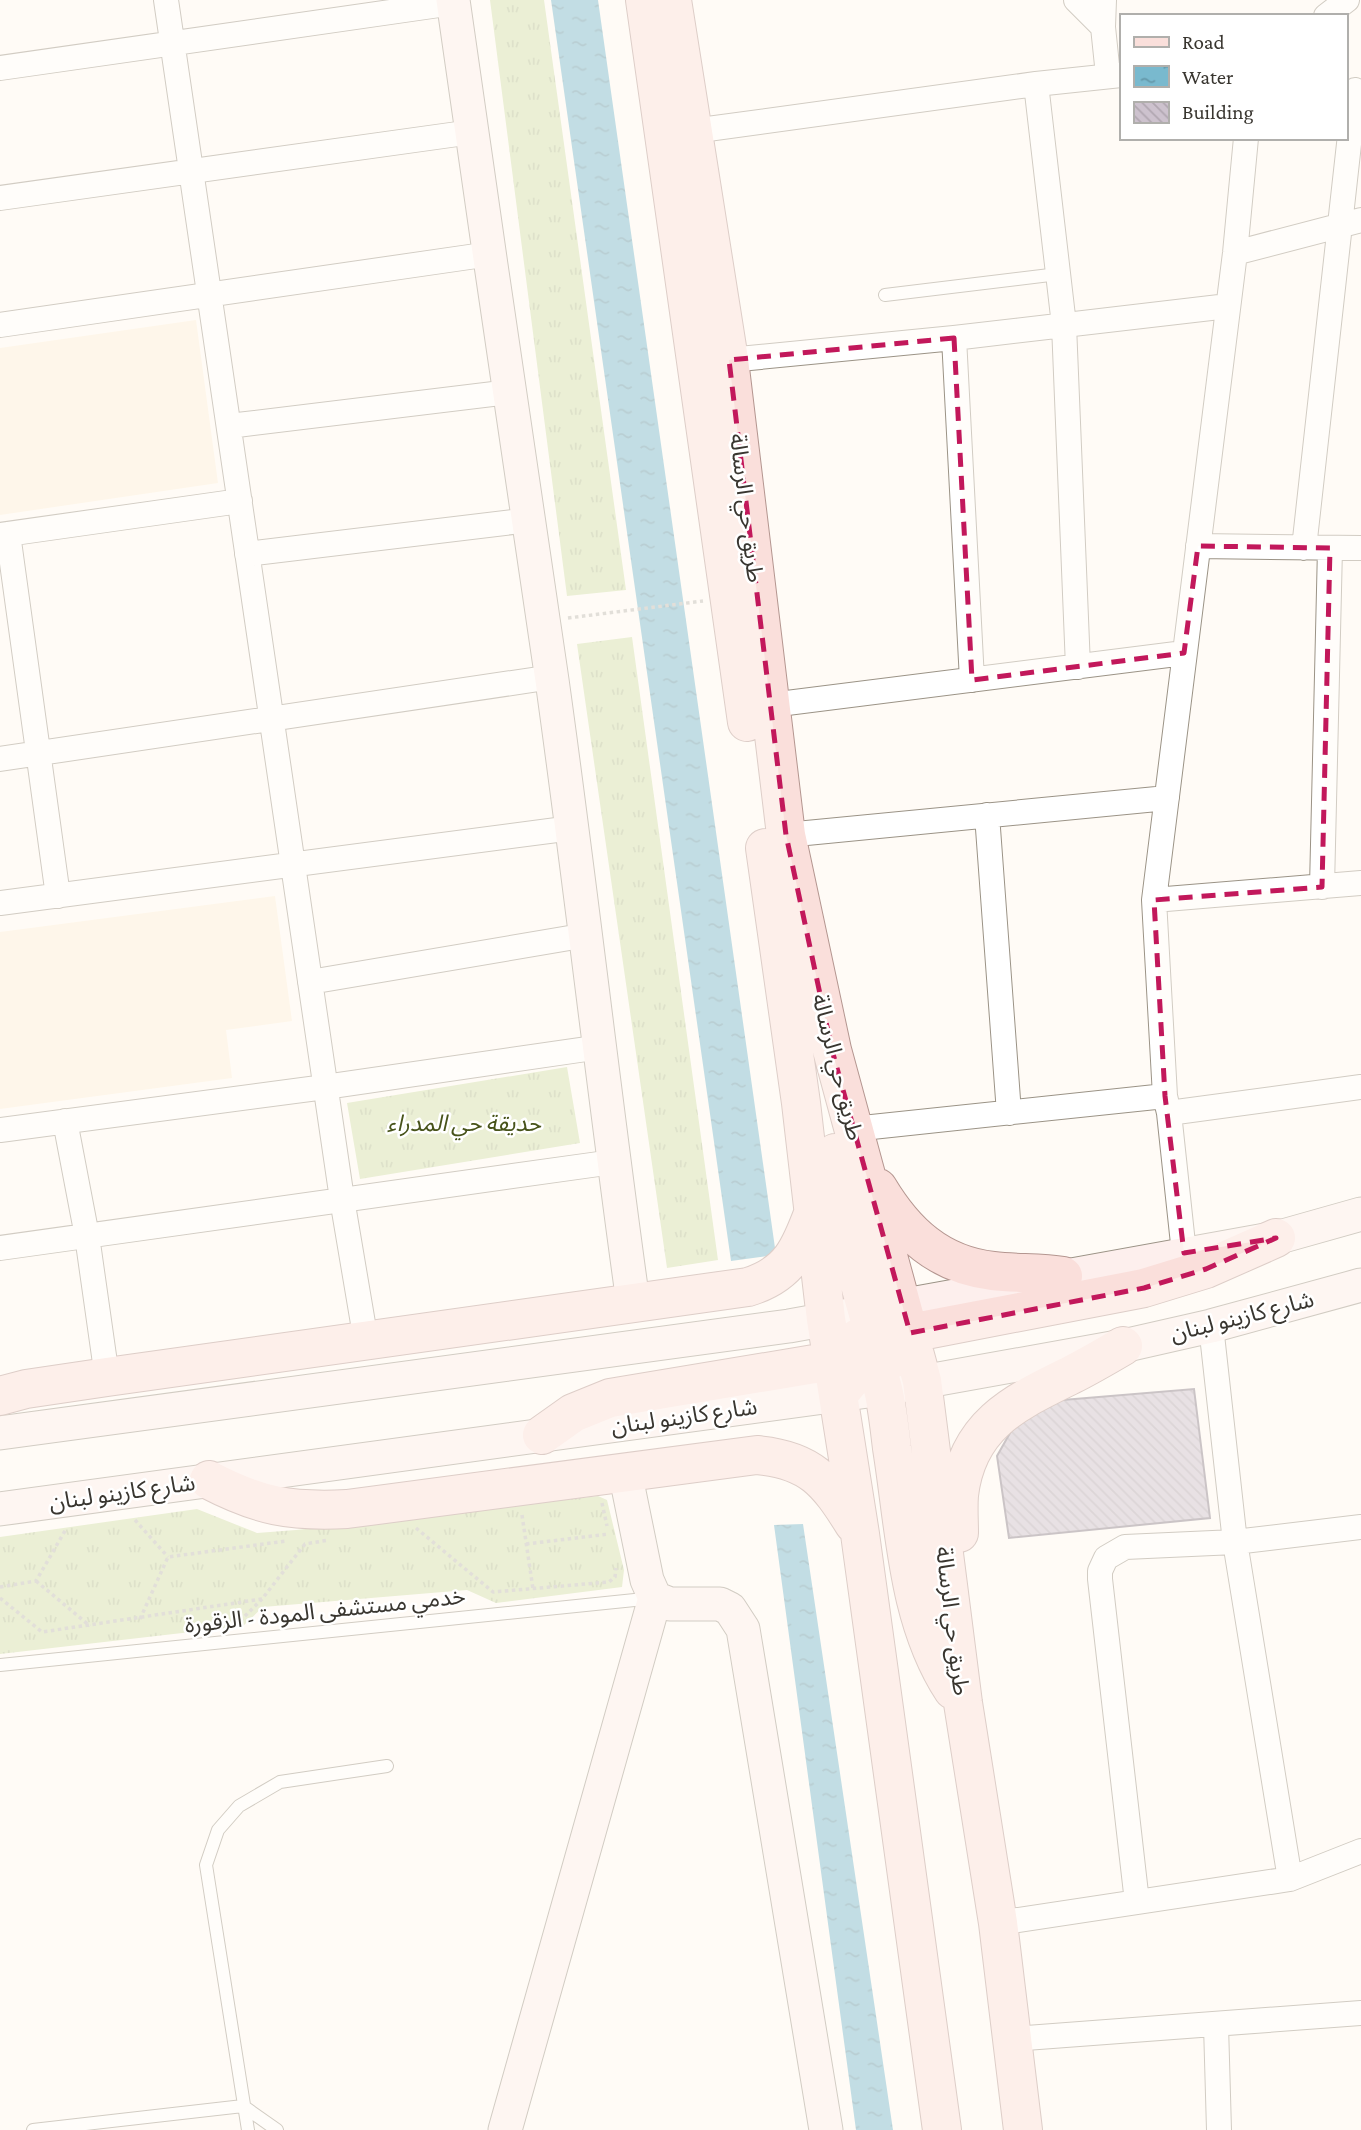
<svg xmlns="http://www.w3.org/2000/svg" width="1361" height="2130" font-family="'Crimson Pro','Noto Sans Arabic',serif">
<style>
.built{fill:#fdf0db}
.grass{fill:url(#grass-tufts)}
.water{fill:url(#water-ripples)}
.building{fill:url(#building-back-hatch);stroke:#8c828d;stroke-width:2}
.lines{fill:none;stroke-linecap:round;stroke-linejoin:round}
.lane-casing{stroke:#9b9386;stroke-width:14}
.street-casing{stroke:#9b9386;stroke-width:26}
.secondary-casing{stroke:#9b9386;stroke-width:35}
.primary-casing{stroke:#b49690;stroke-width:40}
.path{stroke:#bfbcb6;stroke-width:3.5;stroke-dasharray:3.5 3.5;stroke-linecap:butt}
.lane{stroke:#fff;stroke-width:12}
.street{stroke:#fff;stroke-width:24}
.secondary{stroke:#fdefed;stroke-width:33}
.primary{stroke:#fadfdb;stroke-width:38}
.marked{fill:none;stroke:#c2185b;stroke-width:5;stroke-dasharray:14 9;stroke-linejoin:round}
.labels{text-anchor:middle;stroke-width:5;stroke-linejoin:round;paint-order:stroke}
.street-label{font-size:23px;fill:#393630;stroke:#fff}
.park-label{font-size:23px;font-style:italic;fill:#47531a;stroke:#fff}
</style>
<defs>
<pattern id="grass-tufts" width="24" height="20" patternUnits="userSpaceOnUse" patternTransform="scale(1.75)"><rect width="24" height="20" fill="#d2e0ad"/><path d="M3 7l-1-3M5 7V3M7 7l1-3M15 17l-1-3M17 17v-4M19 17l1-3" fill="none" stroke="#b5c195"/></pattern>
<pattern id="water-ripples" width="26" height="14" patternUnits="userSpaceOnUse" patternTransform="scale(1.75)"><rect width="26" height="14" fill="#79b9ce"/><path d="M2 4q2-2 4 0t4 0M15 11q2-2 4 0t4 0" fill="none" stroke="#6497a8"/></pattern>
<pattern id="building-back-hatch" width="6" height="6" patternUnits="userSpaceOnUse" patternTransform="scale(1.75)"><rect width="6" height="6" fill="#cdc2ce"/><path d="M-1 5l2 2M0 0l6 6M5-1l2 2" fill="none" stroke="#b1a7b1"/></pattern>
</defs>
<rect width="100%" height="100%" fill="#fffbf6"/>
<!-- built -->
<path class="built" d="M 196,320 L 218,483 L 0,515 L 0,348 Z
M 275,896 L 292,1021 L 226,1030 L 232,1078 L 0,1109 L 0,932 Z"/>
<!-- grass -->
<path class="grass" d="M 490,0 L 544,0 L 626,590 L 567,596 Z
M 632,637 L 718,1260 L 667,1268 L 577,644 Z
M 567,1067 L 580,1143 L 360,1179 L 347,1103 Z
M 598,1496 L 607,1500 L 624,1570 L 622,1587 L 496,1603 L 467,1590 L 263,1607 L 243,1626 L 0,1654 L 0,1537 L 197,1509 L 257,1533 L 296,1530 Z"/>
<!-- water -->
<path class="water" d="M 551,0 L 598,0 L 776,1255 L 731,1261 Z
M 803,1524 L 893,2130 L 856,2130 L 774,1525 Z"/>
<!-- building -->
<path class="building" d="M 1194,1389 L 1210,1518 L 1009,1538 L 997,1456 L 1027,1403 Z"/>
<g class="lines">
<defs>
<path id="lane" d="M 885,295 L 1058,274
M 0,1665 L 654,1598
M 33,2130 L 243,2106 L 277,2130
M 248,2130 L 206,1865 L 218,1830 L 239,1806 L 280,1782 L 387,1766"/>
<path id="street" d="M 166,0 L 342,1199 L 366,1341
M 1076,0 L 1103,27
M 1104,0 L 1103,27 L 1108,75
M 1326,16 L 1347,0
M 0,68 L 453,3
M 1036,84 L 1064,325 L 1078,667
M 693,131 L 1036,84 L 1121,75
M 0,198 L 472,132
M 1235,253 L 1361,220
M 0,325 L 490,254
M 954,338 L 972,680
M 729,360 L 954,338 L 1228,306
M 229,426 L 510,392
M 8,534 L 58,896
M 0,535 L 240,501
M 1198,546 L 1361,548
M 1304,548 L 1355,90
M 247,554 L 529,520
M 771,705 L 1184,653
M 0,759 L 552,677
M 987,815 L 1009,1113
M 786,835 L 1167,798
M 1322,887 L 1330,548
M 1154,900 L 1361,883
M 0,903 L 572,828
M 310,982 L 587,935
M 1169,1113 L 1361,1087
M 65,1121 L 87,1236 L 107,1377
M 853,1129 L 1165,1096
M 0,1130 L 325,1087 L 600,1047
M 0,1248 L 613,1162
M 1184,1253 L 1169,1113 L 1165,1096 L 1154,900 L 1235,253 L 1246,138
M 1211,1326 L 1235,1542 L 1290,1879
M 1137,1902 L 1100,1579 L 1100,1571 L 1106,1558 L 1125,1547 L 1235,1542 L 1361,1527
M 998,1923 L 1290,1879 L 1361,1851
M 1216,2025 L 1219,2130
M 1013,2039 L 1361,2013"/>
<path id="secondary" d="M 453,0 C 484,227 520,453 552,680 C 581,887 604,1095 633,1302
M 0,1433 L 789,1326 L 1276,1238 L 1361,1214
M 625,1472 L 647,1580 L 655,1598 L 670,1604 L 720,1604 L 730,1609 L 743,1629 L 826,2130
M 0,1509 L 883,1389 L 1123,1346 L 1211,1326 L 1361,1285
M 505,2130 L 655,1598"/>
<path id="primary" d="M 645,0 L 747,722
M 672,0 L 729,360 L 786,835 L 832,1050 L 922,1381 L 963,1703 L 998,1923 L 1023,2130
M 765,848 L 801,1103 L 826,1319 L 860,1534 L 942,2130
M 835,1153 L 840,1167 L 855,1267 L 874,1335 L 892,1359
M 878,1188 C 905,1233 939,1265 993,1271 C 1016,1274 1040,1272 1063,1276
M 858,1338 C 885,1369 887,1409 892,1448 C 905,1529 907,1620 953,1690
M 838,1395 C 859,1370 878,1344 910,1333 L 1144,1288 L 1206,1269 L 1276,1238
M 0,1396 L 26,1389 L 107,1377 L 748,1287 C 790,1274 800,1249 814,1211
M 542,1435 L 573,1413 L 610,1398 L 832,1361 L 855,1351
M 209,1480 C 259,1506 290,1512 347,1509 L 757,1455 C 811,1460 827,1481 854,1524
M 959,1533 C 959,1521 958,1508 959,1495 C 967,1425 1014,1403 1071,1375 C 1089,1366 1106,1356 1123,1346"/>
</defs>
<!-- lane casing -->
<use href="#lane" class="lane-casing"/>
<!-- street casing -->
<use href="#street" class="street-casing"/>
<!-- secondary casing -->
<use href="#secondary" class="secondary-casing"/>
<!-- primary casing -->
<use href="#primary" class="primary-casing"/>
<!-- path -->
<path class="path" d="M 568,618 L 703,601
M 602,1503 L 607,1526
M 522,1515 L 533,1589
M 135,1520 L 168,1557
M 416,1528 L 493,1592 L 609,1582 L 615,1577 L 616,1568
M 526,1544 L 609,1534
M 36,1581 L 90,1626
M 0,1587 L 36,1581 L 66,1529
M 0,1598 L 42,1632 L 262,1599 L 305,1544 L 329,1540
M 140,1619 L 168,1557 L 286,1541
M 235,1626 L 262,1599"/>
<!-- lane -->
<use href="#lane" class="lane"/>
<!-- street -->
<use href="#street" class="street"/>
<!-- secondary -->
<use href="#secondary" class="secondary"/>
<!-- primary -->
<use href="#primary" class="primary"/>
</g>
<!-- marked area -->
<path d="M0 0H1361V2130H0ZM 954,338 L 972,680 L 1184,653 L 1198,546 L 1330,548 L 1322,887 L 1154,900 L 1165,1096 L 1184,1253 L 1276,1238 L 1206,1269 L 1144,1288 L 910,1333 L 832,1050 L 786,835 L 729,360 Z" fill="#fffbf6" fill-opacity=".55" fill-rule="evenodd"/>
<path class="marked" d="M 954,338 L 972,680 L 1184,653 L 1198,546 L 1330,548 L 1322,887 L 1154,900 L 1165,1096 L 1184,1253 L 1276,1238 L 1206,1269 L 1144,1288 L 910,1333 L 832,1050 L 786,835 L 729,360 Z"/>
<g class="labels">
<!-- street labels -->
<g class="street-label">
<text transform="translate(747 508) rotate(83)" y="8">طريق حي الرسالة</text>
<text transform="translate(838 1067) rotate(76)" y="8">طريق حي الرسالة</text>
<text transform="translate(1242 1316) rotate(-14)" y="8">شارع كازينو لبنان</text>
<text transform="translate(684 1416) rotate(-8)" y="8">شارع كازينو لبنان</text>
<text transform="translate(122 1492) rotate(-8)" y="8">شارع كازينو لبنان</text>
<text transform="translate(325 1610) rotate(-6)" y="8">خدمي مستشفى المودة - الزقورة</text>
<text transform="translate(953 1621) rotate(83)" y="8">طريق حي الرسالة</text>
</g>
<!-- park labels -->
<g class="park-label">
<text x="464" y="1131">حديقة حي المدراء</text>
</g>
</g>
<!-- legend -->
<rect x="1120" y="14" width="228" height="126" fill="#ffffff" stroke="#b0afac" stroke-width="2"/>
<rect x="1134" y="37" width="35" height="10" fill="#fadfdb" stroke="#b0afac" stroke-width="2"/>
<text x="1182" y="49" font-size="21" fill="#393630">Road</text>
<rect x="1134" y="66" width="35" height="21" fill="url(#water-ripples)" stroke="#b0afac" stroke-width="2"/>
<text x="1182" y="84" font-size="21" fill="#393630">Water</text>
<rect x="1134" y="102" width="35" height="21" fill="url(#building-back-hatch)" stroke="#b0afac" stroke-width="2"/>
<text x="1182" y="119" font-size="21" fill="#393630">Building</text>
</svg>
